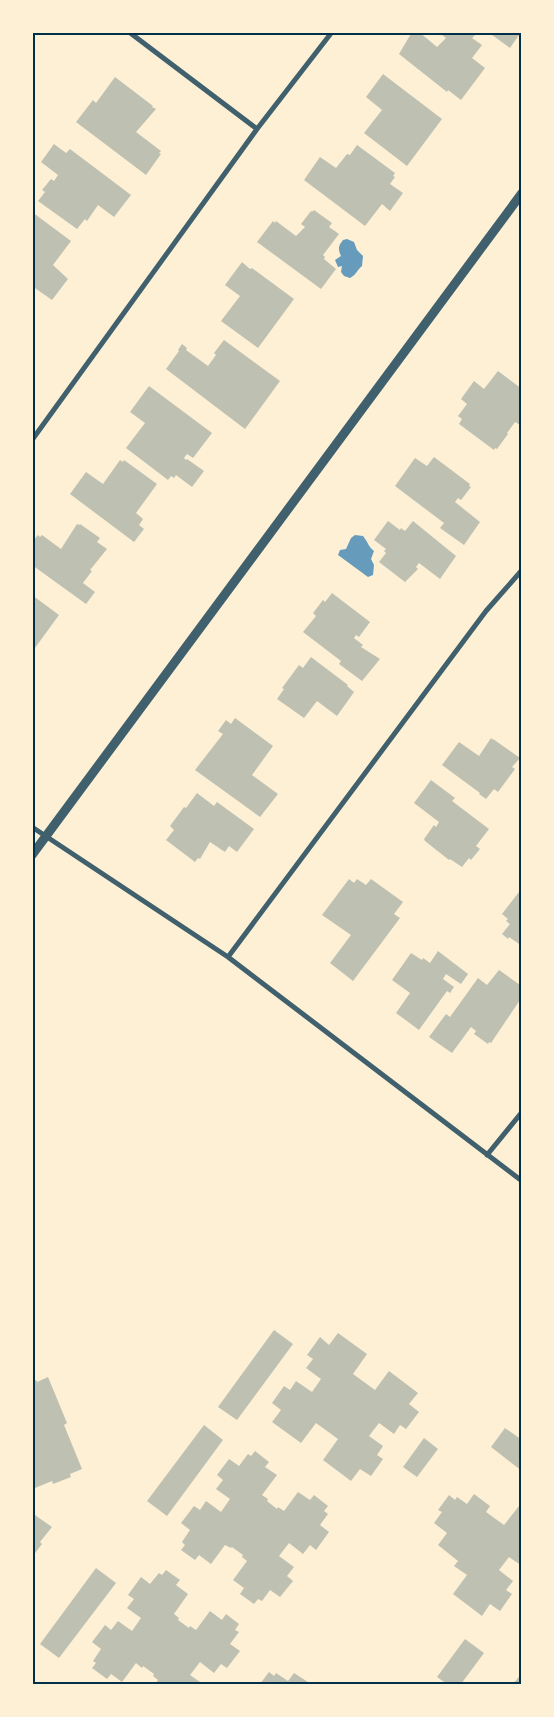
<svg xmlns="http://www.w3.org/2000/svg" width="554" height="1717" font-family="'Archivo Narrow',sans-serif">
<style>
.water{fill:#669bbc}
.building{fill:#bec0b2}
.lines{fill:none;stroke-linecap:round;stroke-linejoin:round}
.minor{stroke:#3f606c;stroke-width:5}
.tertiary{stroke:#3f606c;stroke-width:9}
.neatline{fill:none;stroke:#003049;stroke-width:2}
</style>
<rect width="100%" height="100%" fill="#fdf0d5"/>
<!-- water -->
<path class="water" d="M 347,239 L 354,242 L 357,250 L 363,256 L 362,266 C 357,270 356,275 350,278 L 344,276 L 341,272 L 342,266 L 338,267 L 335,260 L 341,256 C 338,249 338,246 343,240 Z
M 355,535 L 363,536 C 368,542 368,546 374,551 L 371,559 L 374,565 L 373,575 L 368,577 L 338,555 L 340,550 L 346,549 L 351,538 Z"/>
<!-- building -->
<path class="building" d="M 412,32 L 416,34 L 419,32 L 437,47 L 446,38 L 441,34 L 442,32 L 472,32 L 475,35 L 472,38 L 482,45 L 472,58 L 485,68 L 461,100 L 448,90 L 447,92 L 399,54 Z
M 488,32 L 521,32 L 510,48 Z
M 383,74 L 442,119 L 407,166 L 364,133 L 382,110 L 366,97 Z
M 115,77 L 153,106 L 152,107 L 156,109 L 136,132 L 161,151 L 159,153 L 161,154 L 146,175 L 76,122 L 93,100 L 96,103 Z
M 54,144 L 66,153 L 70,149 L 131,195 L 114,217 L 98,205 L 87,221 L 85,219 L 77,229 L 38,201 L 45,192 L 42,190 L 51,179 L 54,181 L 58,175 L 41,162 Z
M 357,145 L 395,173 L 393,176 L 395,177 L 390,184 L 403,193 L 390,211 L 382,204 L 365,226 L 304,180 L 320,157 L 336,168 L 347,154 L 350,155 Z
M 314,210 L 332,223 L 329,227 L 339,234 L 323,255 L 325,257 L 324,259 L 336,269 L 321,289 L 257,242 L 273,221 L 275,223 L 276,221 L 296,236 L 305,227 L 301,224 L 311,211 L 312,212 Z
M 32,212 L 71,241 L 53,265 L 68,279 L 52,300 L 32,286 Z
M 242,262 L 250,269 L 252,268 L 294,299 L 258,348 L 221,321 L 240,296 L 225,285 Z
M 224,340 L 280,381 L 245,429 L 166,369 L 179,351 L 178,350 L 182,344 L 187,348 L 186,350 L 208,366 L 216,355 L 214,353 Z
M 498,371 L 522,389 L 522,426 L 515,422 L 507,433 L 508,434 L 497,449 L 495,448 L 494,450 L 459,424 L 462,419 L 458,416 L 467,404 L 461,399 L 474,381 L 484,389 Z
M 149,386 L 212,433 L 193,458 L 187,454 L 184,458 L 186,460 L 187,459 L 204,471 L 192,487 L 176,475 L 174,478 L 171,476 L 168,480 L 126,448 L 145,423 L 130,412 Z
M 434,457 L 470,484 L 469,486 L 471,487 L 461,500 L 458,498 L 455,502 L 480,522 L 464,545 L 440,528 L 444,523 L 395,486 L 415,458 L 427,466 Z
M 120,460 L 123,462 L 124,460 L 157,484 L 136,513 L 143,519 L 139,525 L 144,529 L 134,542 L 70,494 L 86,472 L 103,484 Z
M 388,521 L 400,530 L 401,528 L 405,531 L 413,521 L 456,556 L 440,579 L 419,563 L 416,567 L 418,569 L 405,582 L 379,562 L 386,553 L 384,551 L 386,549 L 374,540 Z
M 77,524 L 79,525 L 80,524 L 100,538 L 97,542 L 107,549 L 90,570 L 92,571 L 83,583 L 95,592 L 86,604 L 32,565 L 32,542 L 38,535 L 40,537 L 42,535 L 61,549 Z
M 332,593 L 370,622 L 359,637 L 356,635 L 354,638 L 363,645 L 361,647 L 380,659 L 362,681 L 339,664 L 341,661 L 303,632 L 316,616 L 313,613 L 323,600 L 325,602 Z
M 32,595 L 59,615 L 32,652 Z
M 311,657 L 348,685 L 347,686 L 354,692 L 337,716 L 317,701 L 304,718 L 277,699 L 284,689 L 282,688 L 299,665 L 303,668 Z
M 235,718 L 273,746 L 252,775 L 278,794 L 260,817 L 195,770 L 223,734 L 218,731 L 226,720 L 231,724 Z
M 491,738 L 493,740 L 493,739 L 520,758 L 512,767 L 515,769 L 498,792 L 494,789 L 486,799 L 479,794 L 480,793 L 442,765 L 459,742 L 479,756 Z
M 431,780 L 455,798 L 452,801 L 489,829 L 476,846 L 480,849 L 471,860 L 469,858 L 462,867 L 450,859 L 449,860 L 425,841 L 424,839 L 434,825 L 436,827 L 439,822 L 414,803 Z
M 197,793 L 214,806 L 217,802 L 254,829 L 237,852 L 229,846 L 225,852 L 210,842 L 200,859 L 198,858 L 195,862 L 166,840 L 174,830 L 170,826 L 184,807 L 186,808 Z
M 349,879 L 354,883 L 357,879 L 366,885 L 371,879 L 403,902 L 394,914 L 400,918 L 353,981 L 330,963 L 351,935 L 322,915 Z
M 522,888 L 522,946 L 509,937 L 508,939 L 502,934 L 510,924 L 506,921 L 508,919 L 502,914 Z
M 438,951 L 468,974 L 461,984 L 446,974 L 443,979 L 454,987 L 450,993 L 447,991 L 419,1030 L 396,1013 L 410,993 L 392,980 L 411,953 L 422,960 L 423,958 L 430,963 Z
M 499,970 L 520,985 L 519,986 L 522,988 L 522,997 L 491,1043 L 489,1042 L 488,1044 L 474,1034 L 476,1031 L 471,1027 L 452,1053 L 429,1037 L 446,1014 L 450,1017 L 478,978 L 487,985 Z
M 274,1330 L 293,1344 L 237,1420 L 218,1407 Z
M 338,1333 L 367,1354 L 353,1374 L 375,1390 L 389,1371 L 418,1393 L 409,1404 L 419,1412 L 406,1429 L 400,1425 L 394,1434 L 379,1423 L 369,1436 L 383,1446 L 377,1455 L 383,1459 L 371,1476 L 360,1469 L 351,1481 L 323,1460 L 338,1439 L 316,1423 L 301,1443 L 272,1422 L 281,1410 L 272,1403 L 284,1386 L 290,1390 L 296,1381 L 312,1392 L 321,1379 L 306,1368 L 313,1359 L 307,1355 L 320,1337 L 329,1345 Z
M 48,1377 L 67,1423 L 64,1425 L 82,1469 L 70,1474 L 71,1477 L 53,1484 L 52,1481 L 35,1488 L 32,1482 L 32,1381 L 36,1380 L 37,1382 Z
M 204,1425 L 223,1440 L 167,1516 L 147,1501 Z
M 505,1428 L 522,1440 L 522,1471 L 491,1447 Z
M 424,1438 L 438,1449 L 417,1477 L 403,1467 Z
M 255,1451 L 269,1462 L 265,1467 L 277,1475 L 262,1495 L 268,1499 L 267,1501 L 277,1509 L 278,1507 L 284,1511 L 298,1492 L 310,1500 L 314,1495 L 328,1506 L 324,1511 L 328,1514 L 320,1525 L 329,1532 L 316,1550 L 310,1545 L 303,1554 L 289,1543 L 279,1556 L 294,1567 L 287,1576 L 293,1581 L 280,1597 L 270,1590 L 262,1601 L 258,1599 L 254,1604 L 240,1594 L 244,1588 L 233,1580 L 247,1561 L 242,1557 L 243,1555 L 232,1547 L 231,1548 L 225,1545 L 211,1564 L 199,1555 L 195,1560 L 181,1550 L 185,1545 L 182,1542 L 190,1530 L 181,1523 L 194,1506 L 200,1510 L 206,1501 L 221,1512 L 230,1499 L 216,1489 L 223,1480 L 217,1475 L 229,1459 L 239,1466 L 248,1454 L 251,1456 Z
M 474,1494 L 490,1506 L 486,1512 L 504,1525 L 519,1506 L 522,1508 L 522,1566 L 509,1557 L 499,1570 L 513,1581 L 506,1590 L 512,1594 L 500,1611 L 490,1604 L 482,1616 L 453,1594 L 467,1575 L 454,1566 L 458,1561 L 438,1545 L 447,1533 L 434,1523 L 442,1512 L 438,1510 L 449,1495 L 455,1500 L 457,1497 L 467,1504 Z
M 32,1513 L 52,1527 L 40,1542 L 42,1544 L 32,1557 Z
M 96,1568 L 116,1583 L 59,1658 L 40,1644 Z
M 166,1570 L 180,1580 L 176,1585 L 188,1594 L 174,1614 L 179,1618 L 178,1620 L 189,1628 L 190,1626 L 196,1630 L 210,1611 L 222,1620 L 226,1614 L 239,1624 L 235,1630 L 239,1632 L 230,1644 L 240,1651 L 227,1668 L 221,1664 L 214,1673 L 200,1662 L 190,1675 L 203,1684 L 155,1684 L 158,1680 L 153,1676 L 154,1674 L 143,1666 L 142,1668 L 136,1663 L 122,1682 L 111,1674 L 107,1679 L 92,1668 L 96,1663 L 93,1661 L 101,1649 L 92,1642 L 105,1625 L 111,1630 L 118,1621 L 132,1631 L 141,1618 L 127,1608 L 134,1599 L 128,1595 L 141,1577 L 150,1584 L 159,1573 L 162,1575 Z
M 465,1639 L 484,1653 L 461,1684 L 447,1684 L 437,1677 Z
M 269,1672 L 274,1676 L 276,1673 L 288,1681 L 294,1673 L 311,1684 L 260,1684 Z
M 522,1673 L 522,1684 L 513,1684 Z"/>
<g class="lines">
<!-- minor -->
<path class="minor" d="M 129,32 L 257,129
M 32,440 L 257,129 L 332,32
M 32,827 L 228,957 L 522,1181
M 228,957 L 486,611 L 522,570
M 487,1155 L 522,1112"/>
<!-- tertiary -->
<path class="tertiary" d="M 32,855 L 522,193"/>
</g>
<!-- border -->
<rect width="554" height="1717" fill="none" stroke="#fdf0d5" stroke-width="68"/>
<rect x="34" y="34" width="486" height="1649" class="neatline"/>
</svg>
